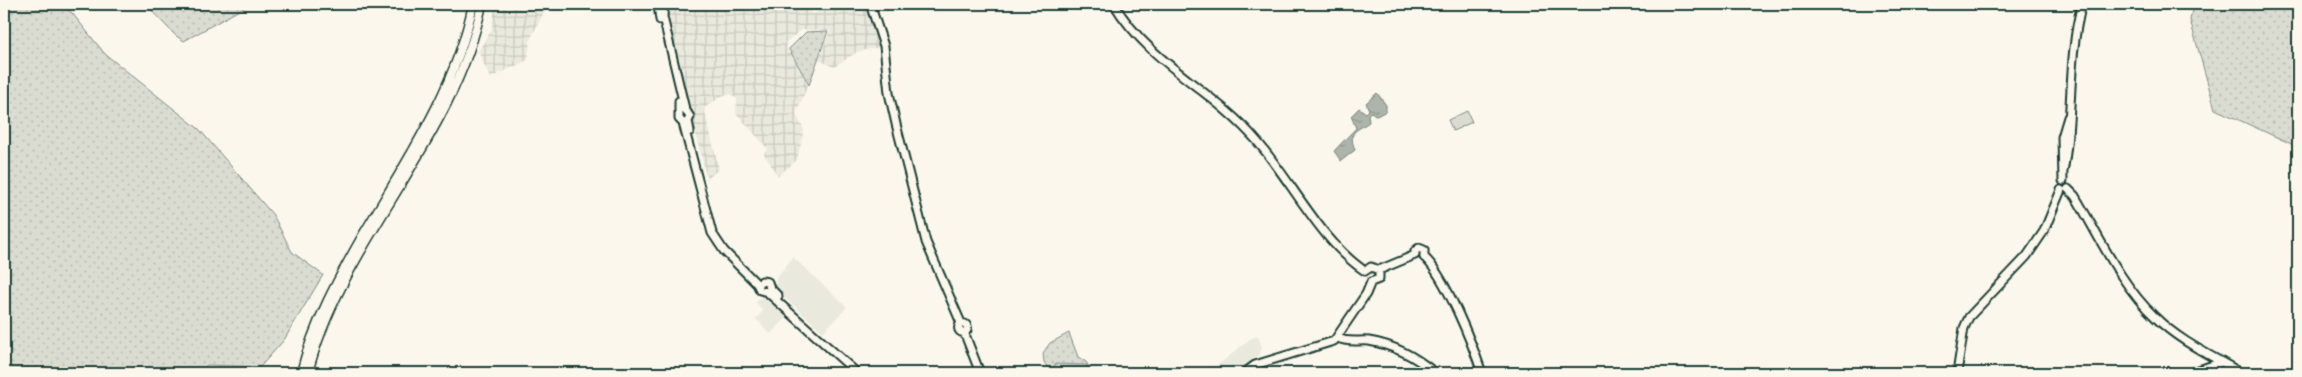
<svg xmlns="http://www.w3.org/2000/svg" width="2302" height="377" font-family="'Architects Daughter',sans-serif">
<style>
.built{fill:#eae9de}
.industrial{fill:url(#industrial-grid)}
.grass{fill:url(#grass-dots);stroke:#7d8c82}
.pitch{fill:#dbdcd1;stroke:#7d8c82}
.water{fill:url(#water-ripples);stroke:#74847b}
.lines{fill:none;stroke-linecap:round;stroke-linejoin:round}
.secondary-casing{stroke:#1f3d34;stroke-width:11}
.primary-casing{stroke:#1f3d34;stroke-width:11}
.secondary{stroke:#fbf7ec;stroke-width:7}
.primary{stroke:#fbf7ec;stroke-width:8}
</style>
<defs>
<pattern id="industrial-grid" width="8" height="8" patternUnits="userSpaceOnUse" patternTransform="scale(1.25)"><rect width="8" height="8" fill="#eae9de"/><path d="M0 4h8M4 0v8" fill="none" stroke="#c8c9bf"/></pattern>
<pattern id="grass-dots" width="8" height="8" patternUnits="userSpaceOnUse" patternTransform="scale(1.25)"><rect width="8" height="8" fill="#dbdcd1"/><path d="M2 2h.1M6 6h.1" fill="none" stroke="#bcbeb4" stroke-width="1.8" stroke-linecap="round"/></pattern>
<pattern id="water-ripples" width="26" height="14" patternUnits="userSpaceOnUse" patternTransform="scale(1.25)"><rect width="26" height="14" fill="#adb4aa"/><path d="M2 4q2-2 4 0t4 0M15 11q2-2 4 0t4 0" fill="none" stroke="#8c948b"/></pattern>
</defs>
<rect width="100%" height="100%" fill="#fbf7ec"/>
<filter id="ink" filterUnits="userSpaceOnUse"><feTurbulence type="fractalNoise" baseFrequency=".02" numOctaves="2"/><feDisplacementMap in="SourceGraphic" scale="10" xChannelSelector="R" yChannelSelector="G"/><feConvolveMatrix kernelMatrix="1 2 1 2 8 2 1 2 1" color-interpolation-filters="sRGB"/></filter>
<g filter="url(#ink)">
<!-- built -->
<path class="built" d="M 793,257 L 847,307 L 823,332 L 776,290 L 776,278 Z
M 762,296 L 765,296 L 789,316 L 770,334 L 756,319 L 763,311 L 756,302 Z
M 1258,336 L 1262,347 L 1260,354 L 1235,373 L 1204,373 L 1212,366 L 1214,368 L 1228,357 L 1250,339 Z"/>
<!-- industrial -->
<path class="industrial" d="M 496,4 L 548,4 L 530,40 L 528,60 L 490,78 L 478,51 L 491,31 Z
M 664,4 L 811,4 L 806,10 L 815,14 L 824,4 L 868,4 L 880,47 L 857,52 L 834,67 L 819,60 L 830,30 L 801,30 L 785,43 L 808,85 L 796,114 L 804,130 L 797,160 L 778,176 L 764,154 L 768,149 L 736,113 L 737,99 L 731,94 L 724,95 L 704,108 L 719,169 L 707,179 L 685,91 L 681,86 L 664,14 Z"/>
<!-- grass -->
<path class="grass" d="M 4,4 L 60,4 L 72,13 L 105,54 L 199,129 L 273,215 L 292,252 L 323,275 L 284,340 L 260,367 L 207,365 L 200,373 L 4,373 Z
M 145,4 L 250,4 L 184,41 L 175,35 Z
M 2193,4 L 2298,4 L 2298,147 L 2215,109 L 2190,20 Z
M 828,31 L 809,85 L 789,49 L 806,32 Z
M 1069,333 L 1078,357 L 1086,362 L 1093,373 L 1051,373 L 1044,362 L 1043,353 L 1050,343 Z"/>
<!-- pitch -->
<path class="pitch" d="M 1467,111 L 1472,122 L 1453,131 L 1448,120 Z
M 1055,364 L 1087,365 L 1087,373 L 1054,373 Z"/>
<!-- water -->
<path class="water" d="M 1377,93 L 1386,105 L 1386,111 L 1377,116 L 1371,112 L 1368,114 L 1369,122 C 1355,132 1348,131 1355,150 L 1341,161 L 1334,151 L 1356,128 L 1351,116 L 1359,108 L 1366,113 L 1369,110 L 1366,103 Z"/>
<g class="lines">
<defs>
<path id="secondary" d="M 664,4 L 663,17 L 685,109 L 690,117 L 688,121 L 690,131
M 870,4 L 884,46 L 889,93 L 896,124 L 926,242 L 961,323
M 1114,4 C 1150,64 1212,89 1256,140 C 1292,181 1320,241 1365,271
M 658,5 L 660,20
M 679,101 L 679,119 L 683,123
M 683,123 L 712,233 L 724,251 L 757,284 L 760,290 L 767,292 L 857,373
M 2063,172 C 2074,117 2067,58 2082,4
M 2063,181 L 2062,137 L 2068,117
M 2068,189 L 2075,196 C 2099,236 2120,284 2155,317 C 2179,341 2212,356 2241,373
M 1424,257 C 1445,275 1473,346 1482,373
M 1379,270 L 1415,255 L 1415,251 L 1419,248 L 1424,250 L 1424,257
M 1365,271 L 1371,267 L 1379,270
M 762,281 L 768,282 L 770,288 L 778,296
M 1371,282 L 1379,279 L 1379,270
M958.5 328a4.5 4.5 0 1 1 9 0a4.5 4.5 0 1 1-9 0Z
M 964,332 L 980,373
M 1338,338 C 1347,343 1359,340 1369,341 C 1394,345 1416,357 1435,373
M 1244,373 L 1255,365 L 1334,341 L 1366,294 L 1371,282
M 1957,373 L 1964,328 L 1969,317 L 2027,256 L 2044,231 L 2061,190
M 2190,373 L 2222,362"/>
<path id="primary" d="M 301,373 C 313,324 338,279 363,235 C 406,162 456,89 473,4
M 308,373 C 342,240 455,140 482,4"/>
</defs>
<!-- secondary casing -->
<use href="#secondary" class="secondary-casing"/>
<!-- primary casing -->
<use href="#primary" class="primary-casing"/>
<!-- secondary -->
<use href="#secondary" class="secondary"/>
<!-- primary -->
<use href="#primary" class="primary"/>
</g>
</g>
<!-- margin -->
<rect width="2302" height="377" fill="none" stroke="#fbf7ec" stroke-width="20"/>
<rect x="10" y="10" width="2282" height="357" fill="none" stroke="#1f3d34" stroke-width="2" filter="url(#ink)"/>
</svg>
